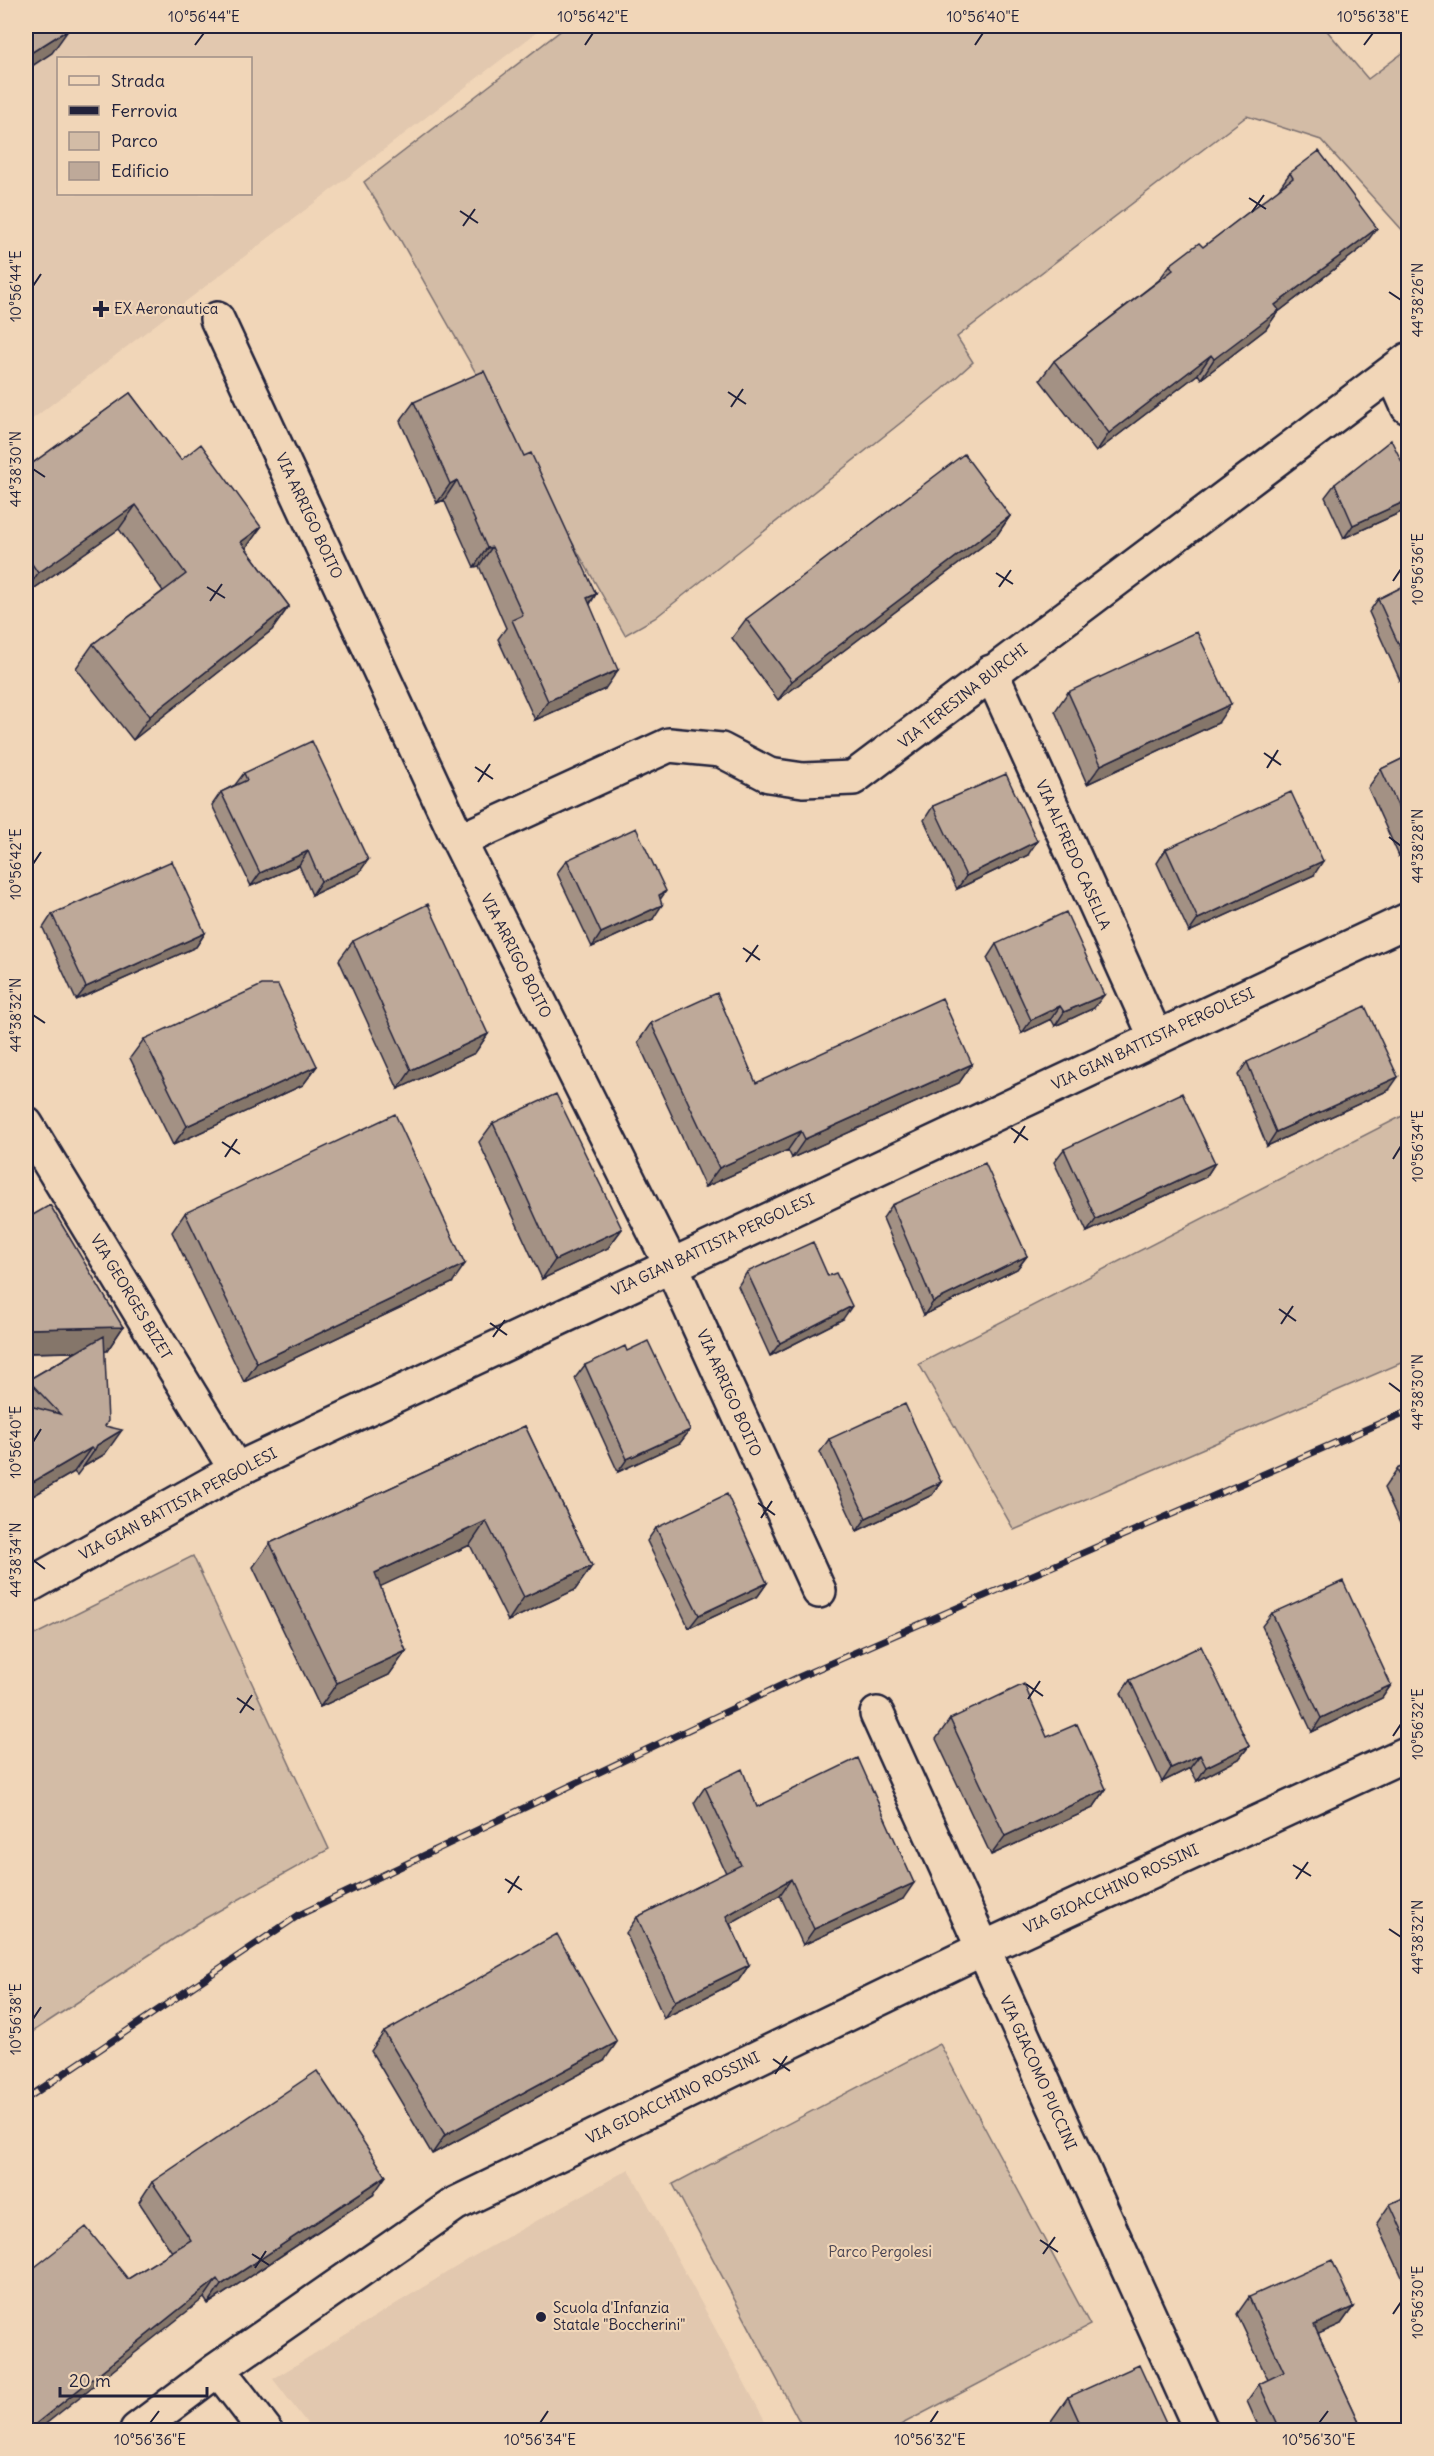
<svg xmlns="http://www.w3.org/2000/svg" width="1434" height="2456" font-family="Delius,sans-serif">
<style>
.built{fill:#e2c8af;fill-rule:evenodd}
.green{fill:#d3bca6;stroke:#7a6f70;stroke-width:1.5}
.lines{fill:none;stroke-linecap:round;stroke-linejoin:round}
.street-casing{stroke:#22223b;stroke-width:38}
.street{stroke:#f1d6b8;stroke-width:33}
.rail-casing{stroke:#22223b;stroke-width:7}
.rail{stroke:#f1d6b8;stroke-width:4.5;stroke-dasharray:14;stroke-linecap:butt}
.wall{fill:#a39184;stroke:#22223b;stroke-width:1.5}
.shaded-wall{fill:#85766b;stroke:#22223b;stroke-width:1.5}
.building{fill:#bea999;stroke:#22223b;stroke-width:1.5}
.ticks{fill:none;stroke:#22223b;stroke-width:2}
.poi-dot{fill:#22223b;stroke:#f1d6b8;stroke-width:2}
.labels{text-anchor:middle;stroke-width:4.5;stroke-linejoin:round;paint-order:stroke}
.poi-label{font-size:15px;fill:#22223b;stroke:#f1d6b8;text-anchor:start}
.street-label{font-size:15px;fill:#22223b;stroke:#f1d6b8}
.park-label{font-size:15px;fill:#454150;stroke:#f1d6b8}
.neatline{fill:none;stroke:#22223b;stroke-width:2}
.ticks-label{font-size:15px;text-anchor:middle;fill:#22223b}
</style>
<rect width="100%" height="100%" fill="#f1d6b8"/>
<filter id="ink" filterUnits="userSpaceOnUse"><feTurbulence type="fractalNoise" baseFrequency=".0167" numOctaves="2"/><feDisplacementMap in="SourceGraphic" scale="12" xChannelSelector="R" yChannelSelector="G"/><feConvolveMatrix kernelMatrix="1 2 1 2 8 2 1 2 1" color-interpolation-filters="sRGB"/></filter>
<g filter="url(#ink)">
<!-- built -->
<path class="built" d="M 26,26 L 545,26 L 26,424 ZM 58,58 L 250,58 L 250,194 L 58,194 Z
M 629,2169 L 770,2430 L 312,2430 L 273,2379 L 474,2256 Z"/>
<!-- green -->
<path class="green" d="M 567,26 L 1323,26 L 1368,79 L 1408,49 L 1408,231 L 1405,233 L 1321,140 L 1247,116 L 957,337 L 973,362 L 942,390 L 655,618 L 625,635 L 398,236 L 364,182 Z
M 1408,1113 L 1408,1360 L 1014,1530 L 919,1364 Z
M 193,1556 L 329,1849 L 204,1919 L 26,2036 L 26,1639 Z
M 940,2044 L 1090,2325 L 891,2430 L 804,2430 L 673,2184 Z"/>
<g class="lines">
<defs>
<path id="street" d="M 217,319 L 459,841 L 671,1265 L 819,1591
M 1393,373 L 1408,407
M 991,672 L 1156,1038
M 459,841 L 669,745 L 721,750 L 769,775 L 803,780 L 853,778 L 1408,360
M 26,1124 L 236,1470
M 26,1587 L 236,1470 L 1408,920
M 877,1714 L 1201,2430
M 218,2369 L 265,2430
M 137,2430 L 218,2369 L 455,2204 L 982,1949 L 1408,1753"/>
</defs>
<!-- street casing -->
<use href="#street" class="street-casing"/>
<!-- street -->
<use href="#street" class="street"/>
<defs>
<path id="rail" d="M 26,2099 L 299,1915 L 799,1677 L 1408,1411"/>
</defs>
<!-- rail casing -->
<use href="#rail" class="rail-casing"/>
<!-- rail -->
<use href="#rail" class="rail"/>
</g>
<!-- wall -->
<path class="wall" d="M 1290,173 L 1363,247 L 1277,313 L 1266,329 L 1201,379 L 1198,374 L 1096,452 L 1040,380 L 1054,361 L 1159,280 L 1170,265 L 1203,247 L 1278,190 Z
M 130,393 L 289,606 L 272,630 L 133,740 L 76,668 L 93,644 L 163,591 L 119,529 L 26,594 L 26,468 Z
M 414,402 L 524,456 L 596,594 L 590,604 L 605,689 L 535,720 L 498,639 L 506,628 L 479,566 L 474,567 L 444,500 L 437,503 L 400,421 Z
M 1408,474 L 1408,509 L 1344,538 L 1325,497 L 1335,484 Z
M 1010,516 L 997,535 L 778,700 L 732,638 L 746,619 Z
M 1408,584 L 1408,676 L 1400,680 L 1369,612 L 1378,599 Z
M 1068,692 L 1218,723 L 1087,784 L 1055,711 Z
M 1408,756 L 1408,852 L 1399,856 L 1368,788 L 1381,769 Z
M 244,773 L 359,873 L 312,895 L 299,865 L 251,886 L 212,805 L 221,792 L 235,785 Z
M 933,806 L 1028,855 L 957,889 L 924,820 Z
M 1166,849 L 1314,875 L 1189,932 L 1157,863 Z
M 567,860 L 653,919 L 592,947 L 557,873 Z
M 52,914 L 205,933 L 196,947 L 76,1000 L 43,928 Z
M 353,941 L 488,1034 L 475,1053 L 398,1089 L 339,960 Z
M 996,944 L 1094,1008 L 1055,1026 L 1051,1019 L 1022,1033 L 987,958 Z
M 651,1023 L 756,1083 L 972,1064 L 959,1083 L 792,1158 L 788,1150 L 705,1187 L 638,1042 Z
M 144,1039 L 317,1066 L 303,1085 L 173,1145 L 130,1058 Z
M 1247,1062 L 1389,1090 L 1267,1146 L 1238,1075 Z
M 493,1123 L 622,1229 L 608,1248 L 542,1279 L 479,1142 Z
M 1064,1149 L 1215,1163 L 1206,1177 L 1087,1232 L 1054,1162 Z
M 892,1205 L 1027,1256 L 1017,1269 L 924,1315 L 883,1218 Z
M 185,1213 L 452,1283 L 244,1382 L 172,1232 Z
M 26,1219 L 123,1327 L 107,1351 L 104,1351 L 105,1454 L 83,1467 L 77,1475 L 74,1472 L 26,1500 L 26,1384 L 28,1380 L 76,1352 L 26,1353 Z
M 747,1272 L 843,1319 L 770,1356 L 738,1286 Z
M 627,1351 L 690,1430 L 680,1443 L 618,1472 L 575,1378 L 585,1365 Z
M 525,1426 L 592,1566 L 575,1590 L 508,1621 L 470,1545 L 380,1586 L 406,1651 L 389,1675 L 320,1707 L 253,1567 L 270,1543 Z
M 829,1439 L 941,1482 L 932,1495 L 857,1531 L 820,1452 Z
M 1408,1464 L 1408,1541 L 1384,1488 L 1397,1469 Z
M 656,1528 L 767,1583 L 758,1596 L 689,1628 L 647,1541 Z
M 1272,1613 L 1391,1685 L 1382,1698 L 1312,1732 L 1262,1626 Z
M 1130,1680 L 1249,1746 L 1239,1759 L 1197,1781 L 1190,1768 L 1162,1782 L 1121,1693 Z
M 950,1719 L 1047,1737 L 1106,1789 L 1093,1808 L 991,1855 L 936,1739 Z
M 705,1787 L 757,1807 L 903,1899 L 803,1945 L 780,1895 L 730,1923 L 749,1965 L 738,1981 L 664,2018 L 626,1933 L 637,1917 L 726,1873 L 694,1803 Z
M 384,2032 L 604,2061 L 432,2154 L 371,2051 Z
M 152,2182 L 373,2195 L 208,2304 L 204,2298 L 128,2279 L 172,2252 L 139,2202 Z
M 1408,2196 L 1408,2290 L 1377,2223 L 1390,2204 Z
M 1249,2297 L 1353,2307 L 1341,2324 L 1318,2334 L 1363,2430 L 1260,2430 L 1247,2401 L 1259,2384 L 1268,2380 L 1237,2314 Z
M 1068,2397 L 1169,2430 L 1056,2430 L 1051,2421 Z"/>
<!-- shaded-wall -->
<path class="shaded-wall" d="M 69,29 L 52,53 L 26,70 L 26,56 Z
M 1377,228 L 1363,247 L 1277,313 L 1266,329 L 1201,379 L 1214,359 L 1275,305 Z
M 1211,355 L 1198,374 L 1096,452 L 1109,433 Z
M 457,480 L 444,500 L 437,503 L 450,484 Z
M 1408,500 L 1408,509 L 1344,538 L 1353,525 Z
M 136,505 L 119,529 L 26,594 L 26,591 L 38,573 Z
M 1010,516 L 997,535 L 778,700 L 792,681 Z
M 261,527 L 244,551 L 241,542 Z
M 492,547 L 479,566 L 474,567 L 487,548 Z
M 596,594 L 583,613 L 587,598 Z
M 289,606 L 272,630 L 133,740 L 150,716 Z
M 1408,668 L 1408,676 L 1400,680 Z
M 618,670 L 605,689 L 535,720 L 548,701 Z
M 1231,704 L 1218,723 L 1087,784 L 1101,765 Z
M 1037,841 L 1028,855 L 957,889 L 966,876 Z
M 1408,843 L 1408,852 L 1399,856 Z
M 308,851 L 299,865 L 251,886 L 260,873 Z
M 368,860 L 359,873 L 312,895 L 321,881 Z
M 1323,861 L 1314,875 L 1189,932 L 1198,919 Z
M 666,891 L 657,904 L 659,895 Z
M 662,905 L 653,919 L 592,947 L 601,933 Z
M 205,933 L 196,947 L 76,1000 L 86,987 Z
M 1104,995 L 1094,1008 L 1055,1026 L 1064,1012 Z
M 1060,1006 L 1051,1019 L 1022,1033 L 1031,1020 Z
M 488,1034 L 475,1053 L 398,1089 L 411,1070 Z
M 972,1064 L 959,1083 L 792,1158 L 805,1139 Z
M 317,1066 L 303,1085 L 173,1145 L 187,1126 Z
M 1398,1077 L 1389,1090 L 1267,1146 L 1276,1132 Z
M 801,1131 L 788,1150 L 705,1187 L 719,1168 Z
M 1215,1163 L 1206,1177 L 1087,1232 L 1096,1219 Z
M 622,1229 L 608,1248 L 542,1279 L 555,1260 Z
M 1027,1256 L 1017,1269 L 924,1315 L 933,1302 Z
M 465,1264 L 452,1283 L 244,1382 L 257,1363 Z
M 852,1306 L 843,1319 L 770,1356 L 780,1343 Z
M 123,1327 L 107,1351 L 26,1353 L 26,1329 Z
M 122,1430 L 105,1454 L 83,1467 L 94,1451 L 97,1445 Z
M 690,1430 L 680,1443 L 618,1472 L 627,1459 Z
M 91,1448 L 74,1472 L 26,1500 L 26,1486 Z
M 941,1482 L 932,1495 L 857,1531 L 866,1518 Z
M 486,1521 L 470,1545 L 358,1597 L 375,1573 Z
M 592,1566 L 575,1590 L 508,1621 L 524,1597 Z
M 767,1583 L 758,1596 L 689,1628 L 699,1615 Z
M 406,1651 L 389,1675 L 320,1707 L 337,1683 Z
M 1391,1685 L 1382,1698 L 1312,1732 L 1321,1718 Z
M 1249,1746 L 1239,1759 L 1197,1781 L 1206,1767 Z
M 1200,1755 L 1190,1768 L 1162,1782 L 1171,1768 Z
M 1106,1789 L 1093,1808 L 991,1855 L 1005,1836 Z
M 791,1879 L 780,1895 L 715,1932 L 726,1916 Z
M 914,1883 L 903,1899 L 803,1945 L 814,1929 Z
M 749,1965 L 738,1981 L 664,2018 L 675,2001 Z
M 617,2042 L 604,2061 L 432,2154 L 445,2135 Z
M 386,2176 L 373,2195 L 208,2304 L 221,2285 Z
M 217,2279 L 204,2298 L 38,2430 L 28,2430 Z
M 1353,2307 L 1341,2324 L 1301,2342 L 1314,2325 Z"/>
<!-- building -->
<path class="building" d="M 26,26 L 67,26 L 69,29 L 26,56 Z
M 1319,151 L 1377,228 L 1275,305 L 1279,310 L 1214,359 L 1211,355 L 1109,433 L 1054,361 L 1173,270 L 1170,265 L 1199,243 L 1203,247 L 1293,178 L 1290,173 Z
M 484,371 L 524,456 L 531,453 L 596,594 L 587,598 L 618,670 L 548,701 L 512,620 L 523,615 L 492,547 L 487,548 L 457,480 L 450,484 L 414,402 Z
M 130,393 L 181,460 L 201,444 L 261,527 L 241,542 L 289,606 L 150,716 L 93,644 L 186,574 L 136,505 L 38,573 L 26,555 L 26,468 Z
M 1391,440 L 1408,474 L 1408,500 L 1353,525 L 1335,484 Z
M 964,454 L 1010,516 L 792,681 L 746,619 Z
M 1408,584 L 1408,665 L 1378,599 Z
M 1197,632 L 1231,704 L 1101,765 L 1068,692 Z
M 312,741 L 368,860 L 321,881 L 308,851 L 260,873 L 221,792 L 247,780 L 244,773 Z
M 1408,756 L 1408,828 L 1381,769 Z
M 1006,774 L 1037,841 L 966,876 L 933,806 Z
M 1291,792 L 1323,861 L 1198,919 L 1166,849 Z
M 26,799 L 32,808 L 26,813 Z
M 636,828 L 666,891 L 659,895 L 662,905 L 601,933 L 567,860 Z
M 172,861 L 205,933 L 86,987 L 52,914 Z
M 428,904 L 488,1034 L 411,1070 L 353,941 Z
M 1066,912 L 1104,995 L 1064,1012 L 1060,1006 L 1031,1020 L 996,944 Z
M 262,985 L 278,985 L 317,1066 L 187,1126 L 144,1039 Z
M 717,993 L 756,1083 L 942,998 L 972,1064 L 805,1139 L 801,1131 L 719,1168 L 651,1023 Z
M 1365,1006 L 1398,1077 L 1276,1132 L 1247,1062 Z
M 1182,1093 L 1215,1163 L 1096,1219 L 1064,1149 Z
M 556,1094 L 622,1229 L 555,1260 L 493,1123 Z
M 395,1114 L 465,1264 L 257,1363 L 185,1213 Z
M 985,1163 L 1027,1256 L 933,1302 L 892,1205 Z
M 50,1205 L 123,1327 L 26,1329 L 26,1219 Z
M 813,1242 L 828,1276 L 836,1273 L 852,1306 L 780,1343 L 747,1272 Z
M 104,1336 L 108,1421 L 105,1426 L 122,1430 L 97,1445 L 94,1451 L 91,1448 L 26,1486 L 26,1405 L 60,1414 L 28,1380 Z
M 648,1341 L 690,1430 L 627,1459 L 585,1365 L 625,1346 L 627,1351 Z
M 905,1404 L 941,1482 L 866,1518 L 829,1439 Z
M 525,1426 L 592,1566 L 524,1597 L 486,1521 L 375,1573 L 406,1651 L 337,1683 L 270,1543 Z
M 1408,1464 L 1408,1494 L 1397,1469 Z
M 727,1494 L 767,1583 L 699,1615 L 656,1528 Z
M 1343,1581 L 1391,1685 L 1321,1718 L 1272,1613 Z
M 1201,1646 L 1249,1746 L 1206,1767 L 1200,1755 L 1171,1768 L 1130,1680 Z
M 1024,1684 L 1047,1737 L 1077,1724 L 1106,1789 L 1005,1836 L 950,1719 Z
M 858,1758 L 914,1883 L 814,1929 L 791,1879 L 726,1916 L 749,1965 L 675,2001 L 637,1917 L 741,1865 L 705,1787 L 742,1769 L 757,1807 Z
M 557,1934 L 617,2042 L 445,2135 L 384,2032 Z
M 317,2071 L 386,2176 L 221,2285 L 217,2279 L 28,2430 L 26,2430 L 26,2274 L 86,2227 L 128,2279 L 191,2240 L 152,2182 Z
M 1408,2196 L 1408,2243 L 1390,2204 Z
M 1332,2260 L 1353,2307 L 1314,2325 L 1363,2430 L 1280,2430 L 1259,2384 L 1284,2372 L 1249,2297 Z
M 1139,2365 L 1169,2430 L 1083,2430 L 1068,2397 Z
M 547,2427 L 549,2430 L 542,2430 Z"/>
</g>
<!-- ticks -->
<path class="ticks" d="M 195,45 L 204,33M 585,45 L 593,33M 975,45 L 983,33M 1364,45 L 1373,33M 1249,198 L 1266,209M 460,211 L 478,223M 1252,212 L 1264,195M 463,226 L 475,209M 33,286 L 41,274M 1389,292 L 1401,300M 728,392 L 746,404M 731,407 L 743,389M 33,469 L 45,477M 996,573 L 1013,584M 1393,581 L 1401,569M 207,587 L 225,598M 999,587 L 1011,570M 210,601 L 222,584M 1264,753 L 1281,765M 475,767 L 493,779M 1267,768 L 1278,750M 478,782 L 490,764M 1389,837 L 1401,846M 33,864 L 41,852M 743,948 L 760,960M 746,962 L 758,945M 33,1015 L 45,1023M 1011,1128 L 1028,1140M 222,1142 L 240,1154M 1014,1143 L 1025,1126M 225,1157 L 237,1139M 1393,1159 L 1401,1146M 1279,1309 L 1296,1321M 490,1323 L 507,1335M 1281,1324 L 1293,1306M 493,1337 L 505,1320M 1389,1383 L 1401,1392M 33,1442 L 41,1429M 758,1503 L 775,1515M 761,1518 L 772,1501M 33,1560 L 45,1569M 1026,1684 L 1043,1696M 237,1698 L 254,1710M 1028,1699 L 1040,1681M 240,1713 L 252,1695M 1393,1736 L 1401,1724M 1293,1865 L 1311,1876M 505,1879 L 522,1890M 1296,1879 L 1308,1862M 508,1893 L 519,1876M 1389,1929 L 1401,1937M 33,2019 L 41,2007M 773,2059 L 790,2071M 775,2074 L 787,2056M 1040,2240 L 1058,2252M 252,2254 L 269,2265M 1043,2254 L 1055,2237M 255,2268 L 266,2251M 1393,2314 L 1401,2302M 150,2423 L 159,2411M 540,2423 L 548,2411M 930,2423 L 938,2411M 1319,2423 L 1328,2411"/>
<!-- markers -->
<g class="poi-dot">
<path d="M98 300h6v6h6v6h-6v6h-6v-6h-6v-6h6z"/>
<circle cx="541" cy="2317" r="6"/>
</g>
<g class="labels">
<!-- poi labels -->
<g class="poi-label">
<text x="114" y="314">EX Aeronautica</text>
<text x="553" y="2313">Scuola d'Infanzia<tspan x="553" dy="17">Statale "Boccherini"</tspan></text>
</g>
<!-- street labels -->
<g class="street-label">
<text transform="translate(309 516) rotate(65)" y="5">VIA ARRIGO BOITO</text>
<text transform="translate(963 696) rotate(-38)" y="5">VIA TERESINA BURCHI</text>
<text transform="translate(1073 855) rotate(66)" y="5">VIA ALFREDO CASELLA</text>
<text transform="translate(516 956) rotate(63)" y="5">VIA ARRIGO BOITO</text>
<text transform="translate(1153 1039) rotate(-25)" y="5">VIA GIAN BATTISTA PERGOLESI</text>
<text transform="translate(713 1245) rotate(-25)" y="5">VIA GIAN BATTISTA PERGOLESI</text>
<text transform="translate(131 1297) rotate(59)" y="5">VIA GEORGES BIZET</text>
<text transform="translate(729 1393) rotate(66)" y="5">VIA ARRIGO BOITO</text>
<text transform="translate(178 1504) rotate(-28)" y="5">VIA GIAN BATTISTA PERGOLESI</text>
<text transform="translate(1111 1889) rotate(-25)" y="5">VIA GIOACCHINO ROSSINI</text>
<text transform="translate(1038 2073) rotate(66)" y="5">VIA GIACOMO PUCCINI</text>
<text transform="translate(673 2098) rotate(-26)" y="5">VIA GIOACCHINO ROSSINI</text>
</g>
<!-- park labels -->
<g class="park-label">
<text x="880" y="2257">Parco Pergolesi</text>
</g>
</g>
<!-- margin -->
<rect width="1434" height="2456" fill="none" stroke="#f1d6b8" stroke-width="66"/>
<!-- legend -->
<rect x="57" y="57" width="195" height="138" fill="#f1d6b8" stroke="#9e8e86" stroke-width="1.5"/>
<rect x="69" y="76" width="30" height="9" fill="#f1d6b8" stroke="#9e8e86" stroke-width="1.5"/>
<text x="111" y="87" font-size="18" fill="#22223b">Strada</text>
<rect x="69" y="106" width="30" height="9" fill="#22223b" stroke="#9e8e86" stroke-width="1.5"/>
<text x="111" y="117" font-size="18" fill="#22223b">Ferrovia</text>
<rect x="69" y="132" width="30" height="18" fill="#d3bca6" stroke="#9e8e86" stroke-width="1.5"/>
<text x="111" y="147" font-size="18" fill="#22223b">Parco</text>
<rect x="69" y="162" width="30" height="18" fill="#bea999" stroke="#9e8e86" stroke-width="1.5"/>
<text x="111" y="177" font-size="18" fill="#22223b">Edificio</text>
<!-- scale -->
<path d="M60 2387v9h147v-9" fill="none" stroke="#22223b" stroke-width="3"/>
<text x="69" y="2387" font-size="18" fill="#22223b" stroke="#f1d6b8" stroke-width="4.5" paint-order="stroke">20 m</text>
<rect x="33" y="33" width="1368" height="2390" class="neatline"/>
<g class="ticks-label">
<text x="204" y="22">10°56'44"E</text>
<text x="593" y="22">10°56'42"E</text>
<text x="983" y="22">10°56'40"E</text>
<text x="1373" y="22">10°56'38"E</text>
<text transform="translate(16 286) rotate(-90)" y="5">10°56'44"E</text>
<text transform="translate(1418 300) rotate(-90)" y="5">44°38'26"N</text>
<text transform="translate(16 469) rotate(-90)" y="5">44°38'30"N</text>
<text transform="translate(1418 569) rotate(-90)" y="5">10°56'36"E</text>
<text transform="translate(1418 846) rotate(-90)" y="5">44°38'28"N</text>
<text transform="translate(16 864) rotate(-90)" y="5">10°56'42"E</text>
<text transform="translate(16 1015) rotate(-90)" y="5">44°38'32"N</text>
<text transform="translate(1418 1146) rotate(-90)" y="5">10°56'34"E</text>
<text transform="translate(1418 1392) rotate(-90)" y="5">44°38'30"N</text>
<text transform="translate(16 1442) rotate(-90)" y="5">10°56'40"E</text>
<text transform="translate(16 1560) rotate(-90)" y="5">44°38'34"N</text>
<text transform="translate(1418 1724) rotate(-90)" y="5">10°56'32"E</text>
<text transform="translate(1418 1937) rotate(-90)" y="5">44°38'32"N</text>
<text transform="translate(16 2019) rotate(-90)" y="5">10°56'38"E</text>
<text transform="translate(1418 2302) rotate(-90)" y="5">10°56'30"E</text>
<text x="150" y="2445">10°56'36"E</text>
<text x="540" y="2445">10°56'34"E</text>
<text x="930" y="2445">10°56'32"E</text>
<text x="1319" y="2445">10°56'30"E</text>
</g>
</svg>
